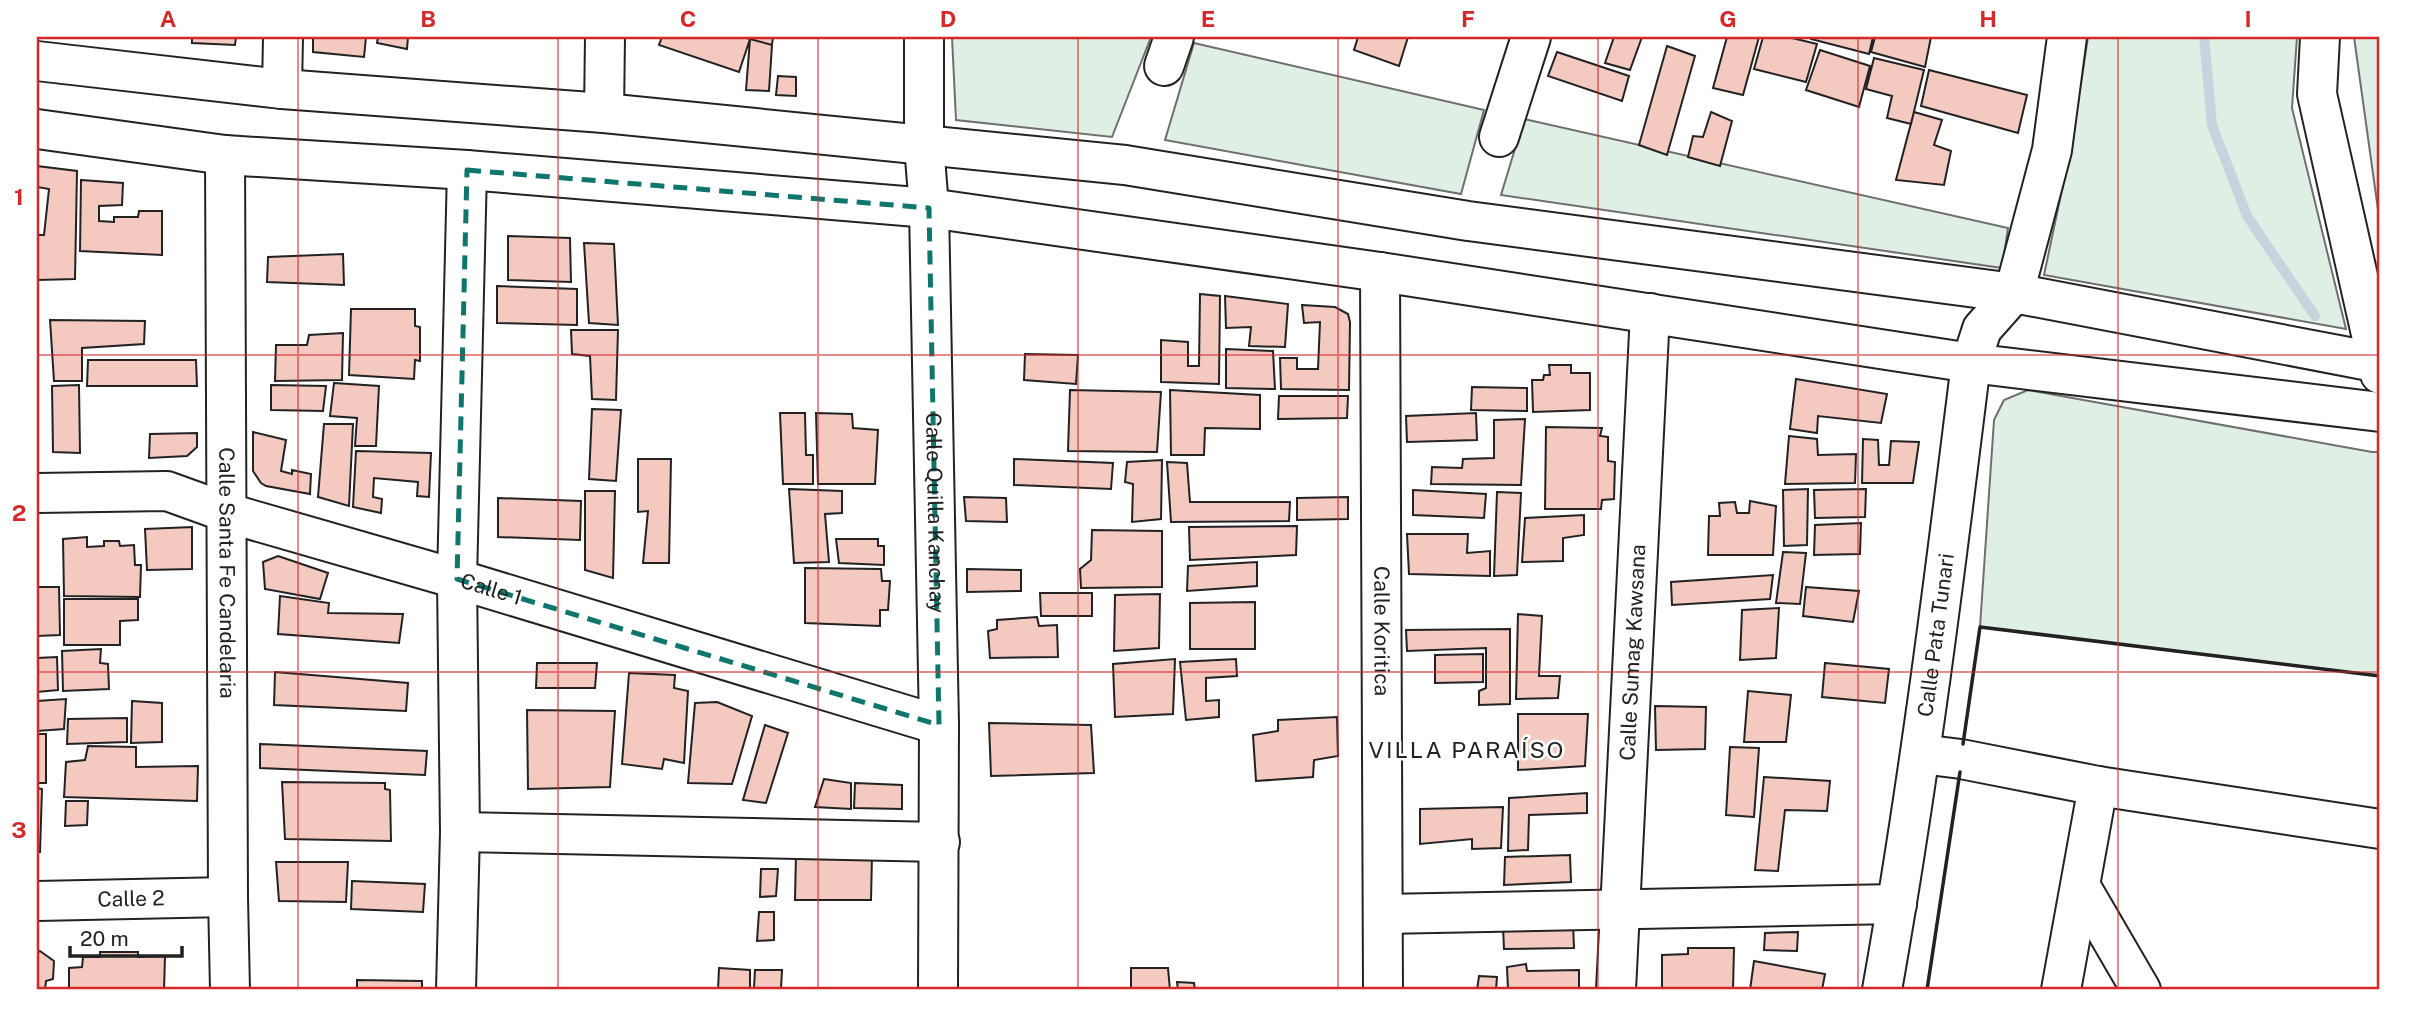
<svg xmlns="http://www.w3.org/2000/svg" width="2417" height="1027" font-family="'Public Sans',sans-serif">
<style>
.green{fill:#e0efe3;stroke:#6f6f6f;stroke-width:2}
.lines{fill:none;stroke-linecap:round;stroke-linejoin:round}
.stream{stroke:#c7d3dd;stroke-width:10}
.building{fill:#f3c9c0;stroke:#222;stroke-width:2}
.minor-casing{stroke:#222;stroke-width:42}
.major-casing{stroke:#222;stroke-width:42}
.minor{stroke:#fff;stroke-width:38}
.major{stroke:#fff;stroke-width:38}
.wall{stroke:#222;stroke-width:3.5}
.marked{fill:none;stroke:#0f766e;stroke-width:5;stroke-dasharray:14 9;stroke-linejoin:round}
.grid{fill:none;stroke:#d62828;stroke-width:2;stroke-opacity:0.55}
.labels{text-anchor:middle;stroke-width:5;stroke-linejoin:round;paint-order:stroke}
.street-label{font-size:21px;fill:#222;stroke:#fff}
.neighbourhood-label{font-size:23px;letter-spacing:2px;fill:#222;stroke:#fff}
.neatline{fill:none;stroke:#d62828;stroke-width:2.5}
.grid-label{font-size:23px;text-anchor:middle;font-weight:bold;fill:#d62828}
</style>
<rect width="100%" height="100%" fill="#fff"/>
<!-- green -->
<path class="green" d="M 952,37 L 1151,37 L 1112,137 L 956,120 Z
M 2088,37 L 2297,37 L 2292,108 L 2346,329 L 2044,275 L 2071,147 Z
M 2354,37 L 2380,37 L 2380,224 Z
M 1194,43 L 1484,110 L 1461,194 L 1165,140 Z
M 1524,119 L 2008,228 L 2002,268 L 1501,195 Z
M 2028,390 L 2372,452 L 2380,452 L 2380,676 L 1980,627 L 1994,420 L 2004,400 Z"/>
<g class="lines">
<!-- stream -->
<path class="stream" d="M 2204,37 L 2212,125 L 2247,216 L 2315,316"/>
</g>
<!-- building -->
<path class="building" d="M 192,37 L 236,37 L 235,45 L 192,43 Z
M 313,37 L 366,37 L 364,57 L 313,52 Z
M 378,37 L 408,37 L 407,49 L 377,43 Z
M 662,37 L 743,37 L 750,39 L 739,72 L 659,45 Z
M 743,37 L 773,37 L 772,45 L 750,39 Z
M 1358,37 L 1408,37 L 1399,66 L 1354,50 Z
M 1614,37 L 1642,37 L 1630,70 L 1605,63 Z
M 1727,37 L 1759,37 L 1743,95 L 1713,88 Z
M 1763,37 L 1788,37 L 1817,44 L 1806,82 L 1754,69 Z
M 1811,37 L 1873,37 L 1869,54 L 1811,39 Z
M 1875,37 L 1931,37 L 1925,67 L 1871,52 Z
M 750,39 L 772,45 L 769,91 L 746,90 Z
M 1667,46 L 1695,56 L 1667,155 L 1639,145 Z
M 1820,50 L 1870,66 L 1859,107 L 1806,90 Z
M 1557,52 L 1629,76 L 1622,101 L 1548,76 Z
M 1874,58 L 1924,70 L 1911,124 L 1887,118 L 1892,96 L 1866,89 Z
M 1929,70 L 2027,95 L 2018,133 L 1921,106 Z
M 778,76 L 796,77 L 796,96 L 776,95 Z
M 1711,112 L 1732,121 L 1720,166 L 1688,157 L 1693,136 L 1703,137 Z
M 1914,112 L 1942,120 L 1934,145 L 1951,151 L 1944,185 L 1896,180 Z
M 37,166 L 77,171 L 75,279 L 37,280 L 37,235 L 44,235 L 49,189 L 37,187 Z
M 81,180 L 123,183 L 122,205 L 99,206 L 99,221 L 114,222 L 114,217 L 138,217 L 139,211 L 162,211 L 162,255 L 80,251 Z
M 508,236 L 570,238 L 571,282 L 508,280 Z
M 584,243 L 614,244 L 618,325 L 589,323 Z
M 343,254 L 344,285 L 267,282 L 268,257 Z
M 497,286 L 577,289 L 577,325 L 497,323 Z
M 1200,294 L 1220,296 L 1219,384 L 1161,382 L 1161,340 L 1188,342 L 1188,366 L 1199,366 Z
M 1225,296 L 1288,304 L 1285,347 L 1249,346 L 1251,327 L 1226,328 Z
M 1302,305 L 1335,307 L 1348,314 L 1350,322 L 1349,390 L 1281,389 L 1280,358 L 1297,358 L 1297,369 L 1318,369 L 1320,322 L 1304,323 Z
M 351,309 L 415,309 L 415,326 L 420,327 L 420,361 L 415,360 L 414,379 L 349,375 Z
M 50,320 L 145,321 L 144,344 L 82,348 L 82,381 L 54,381 Z
M 571,330 L 618,330 L 616,400 L 592,399 L 590,356 L 572,354 Z
M 343,333 L 342,380 L 275,381 L 276,345 L 307,345 L 309,335 Z
M 1226,349 L 1273,351 L 1275,389 L 1226,388 Z
M 1025,354 L 1078,355 L 1076,384 L 1024,380 Z
M 88,360 L 196,360 L 197,386 L 87,386 Z
M 1549,365 L 1571,365 L 1571,373 L 1590,373 L 1590,410 L 1533,412 L 1532,380 L 1543,380 L 1544,375 L 1550,375 Z
M 1796,379 L 1887,394 L 1881,423 L 1818,416 L 1817,433 L 1790,429 Z
M 334,383 L 379,386 L 376,446 L 355,446 L 357,418 L 330,416 Z
M 79,385 L 80,453 L 53,452 L 52,386 Z
M 271,385 L 326,386 L 323,411 L 271,410 Z
M 1472,387 L 1527,388 L 1527,411 L 1471,410 Z
M 1070,390 L 1161,392 L 1157,452 L 1068,451 Z
M 1170,390 L 1260,395 L 1260,429 L 1205,428 L 1204,455 L 1171,455 Z
M 1279,396 L 1348,396 L 1347,418 L 1278,419 Z
M 592,409 L 621,410 L 616,481 L 589,479 Z
M 780,413 L 805,413 L 806,455 L 813,455 L 813,484 L 783,484 Z
M 816,413 L 852,414 L 853,428 L 878,430 L 875,484 L 818,484 Z
M 1476,413 L 1477,440 L 1407,442 L 1406,416 Z
M 1525,419 L 1521,485 L 1431,484 L 1432,467 L 1462,468 L 1463,459 L 1494,458 L 1494,420 Z
M 324,424 L 353,424 L 349,506 L 318,497 Z
M 1546,427 L 1602,428 L 1600,436 L 1608,437 L 1608,461 L 1615,462 L 1614,499 L 1602,500 L 1601,509 L 1545,509 Z
M 253,432 L 286,440 L 281,471 L 292,474 L 292,470 L 311,474 L 310,494 L 266,486 L 261,483 L 253,471 Z
M 197,433 L 197,447 L 187,456 L 149,458 L 150,434 Z
M 1789,436 L 1817,439 L 1818,455 L 1856,454 L 1855,483 L 1785,484 Z
M 1863,439 L 1878,440 L 1879,465 L 1889,465 L 1891,441 L 1919,442 L 1913,483 L 1862,483 Z
M 356,451 L 431,453 L 429,497 L 417,496 L 418,482 L 374,478 L 373,497 L 382,499 L 381,513 L 353,507 Z
M 638,459 L 671,459 L 669,563 L 643,563 L 648,511 L 638,512 Z
M 1014,459 L 1113,463 L 1111,489 L 1014,485 Z
M 1162,460 L 1161,519 L 1132,522 L 1133,484 L 1125,482 L 1127,462 Z
M 1167,462 L 1187,463 L 1190,502 L 1290,502 L 1289,521 L 1171,522 Z
M 789,489 L 842,491 L 842,513 L 825,514 L 829,562 L 794,563 Z
M 1808,489 L 1807,545 L 1784,546 L 1783,490 Z
M 1866,489 L 1865,517 L 1815,518 L 1814,490 Z
M 1413,490 L 1486,494 L 1484,518 L 1413,515 Z
M 585,491 L 615,491 L 613,578 L 585,570 Z
M 1497,492 L 1521,493 L 1517,575 L 1494,576 Z
M 964,497 L 1006,498 L 1007,522 L 966,521 Z
M 1348,497 L 1348,519 L 1297,520 L 1297,498 Z
M 498,498 L 581,501 L 580,540 L 498,537 Z
M 1750,501 L 1776,506 L 1773,555 L 1708,555 L 1709,516 L 1720,516 L 1719,503 L 1735,502 L 1737,513 L 1749,513 Z
M 1584,515 L 1584,535 L 1563,538 L 1563,561 L 1522,562 L 1525,518 Z
M 1861,523 L 1860,554 L 1814,555 L 1815,525 Z
M 1297,526 L 1296,555 L 1190,560 L 1189,527 Z
M 192,527 L 192,569 L 147,570 L 145,529 Z
M 1092,530 L 1162,531 L 1162,587 L 1081,588 L 1080,569 L 1091,560 Z
M 1407,534 L 1468,534 L 1467,553 L 1490,551 L 1490,576 L 1409,574 Z
M 87,537 L 87,547 L 104,546 L 104,541 L 119,541 L 120,546 L 134,545 L 135,565 L 141,565 L 140,597 L 64,596 L 63,539 Z
M 836,539 L 878,539 L 878,546 L 884,546 L 884,565 L 839,563 Z
M 1783,552 L 1806,553 L 1800,604 L 1776,603 Z
M 278,556 L 328,573 L 320,599 L 265,589 L 263,562 Z
M 1257,562 L 1257,586 L 1187,591 L 1188,566 Z
M 805,568 L 881,569 L 882,581 L 890,581 L 888,610 L 880,610 L 880,626 L 805,623 Z
M 967,569 L 1021,570 L 1021,591 L 967,592 Z
M 1773,575 L 1770,599 L 1672,605 L 1671,582 Z
M 37,587 L 59,587 L 60,635 L 37,636 Z
M 1806,587 L 1859,591 L 1853,622 L 1803,616 Z
M 1040,593 L 1092,593 L 1092,616 L 1041,616 Z
M 1160,594 L 1159,648 L 1114,651 L 1115,595 Z
M 280,596 L 329,603 L 328,613 L 403,614 L 399,643 L 278,634 Z
M 64,599 L 138,599 L 138,620 L 120,621 L 120,645 L 64,645 Z
M 1255,602 L 1255,649 L 1190,649 L 1190,603 Z
M 1779,608 L 1776,658 L 1740,660 L 1742,610 Z
M 1518,614 L 1542,616 L 1539,676 L 1560,676 L 1558,698 L 1516,699 Z
M 1037,617 L 1039,626 L 1057,625 L 1058,657 L 990,658 L 988,631 L 997,629 L 997,620 Z
M 1510,629 L 1510,704 L 1479,705 L 1479,691 L 1486,688 L 1486,648 L 1407,651 L 1406,630 Z
M 101,649 L 100,663 L 108,664 L 109,689 L 63,691 L 62,651 Z
M 1483,654 L 1483,682 L 1435,683 L 1435,655 Z
M 57,657 L 58,690 L 37,692 L 37,658 Z
M 1175,659 L 1173,714 L 1115,717 L 1113,664 Z
M 1236,659 L 1237,676 L 1206,678 L 1206,701 L 1219,700 L 1219,717 L 1186,720 L 1180,662 Z
M 537,663 L 597,663 L 595,688 L 536,688 Z
M 1825,663 L 1889,669 L 1885,703 L 1822,697 Z
M 275,672 L 408,683 L 406,711 L 274,705 Z
M 629,673 L 675,675 L 674,688 L 688,691 L 684,763 L 664,759 L 662,769 L 622,764 Z
M 1748,691 L 1791,695 L 1786,742 L 1744,742 Z
M 66,699 L 64,729 L 37,731 L 37,701 Z
M 132,701 L 162,703 L 162,742 L 131,743 Z
M 717,702 L 752,716 L 732,784 L 688,783 L 695,703 Z
M 1655,706 L 1706,707 L 1705,749 L 1656,750 Z
M 527,710 L 615,711 L 610,787 L 528,789 Z
M 1518,714 L 1588,714 L 1585,766 L 1518,770 Z
M 1337,717 L 1338,756 L 1314,760 L 1313,777 L 1256,781 L 1253,735 L 1278,731 L 1278,720 Z
M 127,718 L 127,742 L 67,744 L 68,719 Z
M 989,723 L 1091,725 L 1094,773 L 991,776 Z
M 765,725 L 788,733 L 766,803 L 743,800 Z
M 37,734 L 46,734 L 46,783 L 37,783 Z
M 260,744 L 427,751 L 425,775 L 260,768 Z
M 88,746 L 136,747 L 136,767 L 198,766 L 197,801 L 64,797 L 66,762 L 85,760 Z
M 1730,747 L 1759,748 L 1754,817 L 1726,815 Z
M 1764,777 L 1830,781 L 1827,811 L 1785,810 L 1778,871 L 1755,870 Z
M 824,779 L 851,783 L 851,809 L 815,807 Z
M 282,782 L 385,783 L 385,789 L 390,790 L 391,841 L 285,839 Z
M 855,783 L 902,785 L 902,809 L 854,808 Z
M 37,788 L 42,789 L 40,852 L 37,852 Z
M 1587,793 L 1587,813 L 1529,815 L 1528,850 L 1508,851 L 1509,798 Z
M 66,801 L 88,801 L 87,825 L 65,826 Z
M 1503,807 L 1501,848 L 1472,849 L 1472,839 L 1420,844 L 1420,809 Z
M 796,853 L 872,855 L 871,900 L 795,900 Z
M 1570,855 L 1571,882 L 1504,885 L 1505,857 Z
M 276,862 L 348,862 L 346,902 L 279,901 Z
M 761,869 L 778,869 L 776,896 L 760,897 Z
M 352,881 L 425,884 L 423,912 L 351,909 Z
M 759,912 L 774,912 L 774,940 L 757,941 Z
M 1573,923 L 1574,948 L 1504,949 L 1503,927 Z
M 1798,932 L 1797,951 L 1764,950 L 1765,933 Z
M 1688,948 L 1734,948 L 1733,990 L 1662,990 L 1662,955 L 1688,954 Z
M 40,951 L 54,961 L 53,979 L 46,981 L 45,989 L 51,990 L 37,990 L 37,953 Z
M 100,952 L 138,952 L 138,957 L 165,956 L 164,990 L 69,990 L 69,968 L 82,967 L 83,957 L 100,957 Z
M 1754,961 L 1825,974 L 1822,990 L 1750,990 Z
M 1526,964 L 1527,971 L 1579,970 L 1579,990 L 1508,990 L 1507,967 Z
M 719,968 L 750,970 L 750,990 L 718,990 Z
M 1131,968 L 1168,968 L 1170,990 L 1131,990 Z
M 755,970 L 782,970 L 781,988 L 754,988 Z
M 1479,976 L 1497,977 L 1496,990 L 1477,990 Z
M 357,980 L 422,981 L 422,990 L 357,990 Z
M 1177,982 L 1194,983 L 1195,990 L 1178,990 Z"/>
<g class="lines">
<defs>
<g id="minor">
<path id="s1" d="M 924,37 L 924,145 L 929,208 L 939,725 L 938,990"/>
<path d="M 2320,37 L 2317,94 L 2380,374"/>
<path d="M 1164,66 L 1174,37"/>
<path d="M 282,89 L 283,37"/>
<path d="M 604,113 L 605,37"/>
<path d="M 1499,137 L 1531,37"/>
<path id="s2" d="M 225,155 L 228,897 L 230,990"/>
<path id="s3" d="M 1380,272 L 1383,990"/>
<path id="s4" d="M 37,493 L 167,491 L 228,513 L 457,579 L 939,725"/>
<path d="M 1921,754 L 1961,759 L 2098,786 L 2380,829"/>
<path d="M 460,832 L 940,842"/>
<path d="M 2081,887 L 2141,990"/>
<path id="s5" d="M 37,901 L 228,897"/>
<path d="M 1383,914 L 1897,904"/>
<path d="M 456,990 L 460,832 L 457,579 L 467,170"/>
<path id="s6" d="M 1616,990 L 1650,313"/>
<path id="s7" d="M 1882,990 C 1919,782 1945,573 1971,363 L 1982,329 L 2014,293 L 2052,150 L 2067,37"/>
<path d="M 2061,990 L 2098,786"/>
</g>
<path id="major" d="M 37,61 L 282,89 L 604,113 L 1125,165 L 1468,221 L 2014,293 L 2380,363
M 37,129 L 225,155 L 467,170 L 929,208 L 1380,272 L 1971,363 L 2380,412"/>
</defs>
<!-- minor casing -->
<use href="#minor" class="minor-casing"/>
<!-- major casing -->
<use href="#major" class="major-casing"/>
<!-- minor -->
<use href="#minor" class="minor"/>
<!-- major -->
<use href="#major" class="major"/>
<!-- wall -->
<path class="wall" d="M 1963,744 L 1980,627 L 2380,676
M 1927,990 L 1960,772"/>
</g>
<!-- marked area -->
<path class="marked" d="M 467,170 L 929,208 L 939,725 L 457,579 Z"/>
<!-- grid -->
<path class="grid" d="M 298,37 L 298,990M 558,37 L 558,990M 818,37 L 818,990M 1078,37 L 1078,990M 1338,37 L 1338,990M 1598,37 L 1598,990M 1858,37 L 1858,990M 2118,37 L 2118,990M 37,355 L 2380,355M 37,672 L 2380,672"/>
<g class="labels">
<!-- street labels -->
<g class="street-label">
<text dy="7" stroke="none"><textPath href="#s1" startOffset="476">Calle Quilla Kanchay</textPath></text>
<text dy="7" stroke="none"><textPath href="#s2" startOffset="418">Calle Santa Fe Candelaria</textPath></text>
<text dy="7" stroke="none"><textPath href="#s4" startOffset="469">Calle 1</textPath></text>
<text dy="7" stroke="none"><textPath href="#s3" startOffset="359">Calle Koritica</textPath></text>
<text dy="7" stroke="none"><textPath href="#s7" startOffset="359">Calle Pata Tunari</textPath></text>
<text dy="7" stroke="none"><textPath href="#s6" startOffset="338">Calle Sumag Kawsana</textPath></text>
<text dy="7" stroke="none"><textPath href="#s5" startOffset="94">Calle 2</textPath></text>
</g>
<!-- neighbourhood labels -->
<g class="neighbourhood-label">
<text x="1467" y="758">VILLA PARAÍSO</text>
</g>
</g>
<!-- border -->
<rect width="2417" height="1027" fill="none" stroke="#ffffff" stroke-width="77"/>
<!-- scale -->
<path d="M70 946v10h112v-10" fill="none" stroke="#222222" stroke-width="3.5"/>
<text x="80" y="946" font-size="21" fill="#222222" stroke="#ffffff" stroke-width="5" paint-order="stroke">20 m</text>
<rect x="38" y="38" width="2340" height="950" class="neatline"/>
<g class="grid-label">
<text x="168" y="27">A</text>
<text x="428" y="27">B</text>
<text x="688" y="27">C</text>
<text x="948" y="27">D</text>
<text x="1208" y="27">E</text>
<text x="1468" y="27">F</text>
<text x="1728" y="27">G</text>
<text x="1988" y="27">H</text>
<text x="2248" y="27">I</text>
<text x="19" y="205">1</text>
<text x="19" y="521">2</text>
<text x="19" y="838">3</text>
</g>
</svg>
